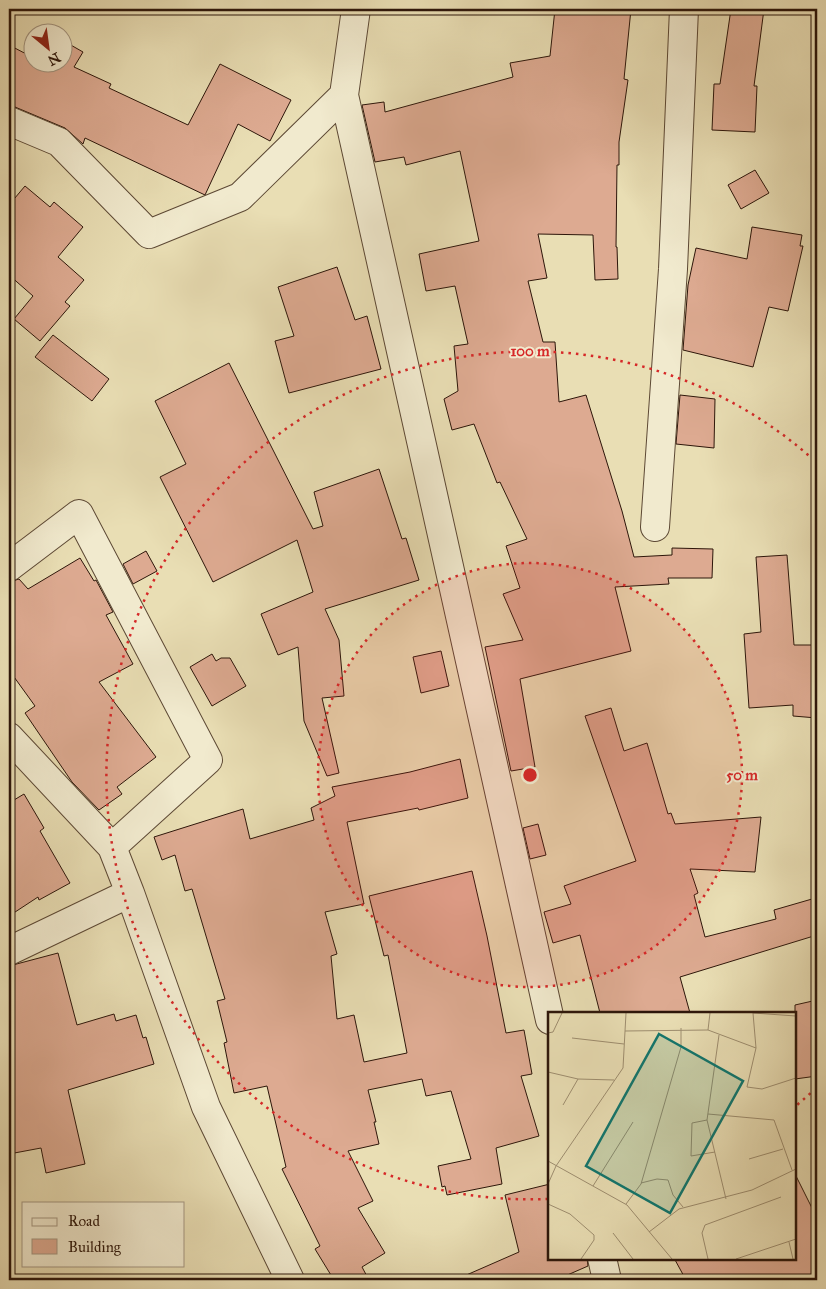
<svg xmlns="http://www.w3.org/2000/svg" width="826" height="1289" font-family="'IM FELL Great Primer',serif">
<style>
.building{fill:#ddaa91;stroke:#2d160a}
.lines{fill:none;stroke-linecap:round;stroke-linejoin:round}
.minor-casing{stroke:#5c4834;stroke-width:30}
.minor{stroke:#f1eace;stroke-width:28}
.ring{fill:none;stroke:#d62828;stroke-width:2.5;stroke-dasharray:2.5 5}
.inset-road{fill:none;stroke:#9e8e70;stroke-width:1}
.view{fill:#0f766e;fill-opacity:0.15;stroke:#0f766e;stroke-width:2.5}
.inset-edge{fill:none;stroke:#2d160a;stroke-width:2.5}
.centre{fill:#d62828;stroke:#f1eace;stroke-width:2.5}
.ring-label{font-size:15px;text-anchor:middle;font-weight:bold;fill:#d62828;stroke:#f1eace;stroke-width:4;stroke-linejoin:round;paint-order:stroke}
</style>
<rect width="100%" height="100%" fill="#e9deb4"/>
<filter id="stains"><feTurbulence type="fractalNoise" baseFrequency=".004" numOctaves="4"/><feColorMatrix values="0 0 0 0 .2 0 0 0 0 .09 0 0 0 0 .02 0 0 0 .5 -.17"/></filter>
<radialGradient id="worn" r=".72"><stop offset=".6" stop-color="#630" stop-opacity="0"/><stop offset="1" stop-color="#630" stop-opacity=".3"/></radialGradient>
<!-- building -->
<path class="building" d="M 555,9 L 631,9 L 624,79 L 628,80 L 619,142 L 619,165 L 617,165 L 616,247 L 617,247 L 618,279 L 595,280 L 593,235 L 538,234 L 547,278 L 528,281 L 543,342 L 555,342 L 559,402 L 586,395 L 622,511 L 634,557 L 672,555 L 672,548 L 713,549 L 712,578 L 668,578 L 669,584 L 615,587 L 631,651 L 520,679 L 535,767 L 511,771 L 485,647 L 523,640 L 503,594 L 520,588 L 506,546 L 527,539 L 500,482 L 497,483 L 474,424 L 452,430 L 444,399 L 458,391 L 454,346 L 468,344 L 455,286 L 426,291 L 419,254 L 479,241 L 460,151 L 406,165 L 404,157 L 375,162 L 362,105 L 384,102 L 385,112 L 513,77 L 510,63 L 550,56 Z
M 731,9 L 764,9 L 754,86 L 757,86 L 755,132 L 712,130 L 714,84 L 720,84 Z
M 62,40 L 83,52 L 74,67 L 111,84 L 109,88 L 188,125 L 220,64 L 291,100 L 270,141 L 238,124 L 205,195 L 85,138 L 83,144 L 65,128 L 15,107 L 9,106 L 9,45 L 32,57 L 32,62 L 62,62 Z
M 755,170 L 769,193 L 741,209 L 728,185 Z
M 25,186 L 50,207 L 54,202 L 83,227 L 58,257 L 84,280 L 65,302 L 70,306 L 40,341 L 14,319 L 33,296 L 9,275 L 9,205 Z
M 752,227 L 802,235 L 800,246 L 803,246 L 788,311 L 769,307 L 753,367 L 683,350 L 688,285 L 696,248 L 747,259 Z
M 337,267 L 355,320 L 367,316 L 381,369 L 289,393 L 275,341 L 294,336 L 278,287 Z
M 53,335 L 109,379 L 92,401 L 35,357 Z
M 229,363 L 313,529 L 323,526 L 314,492 L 379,469 L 402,539 L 406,538 L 419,580 L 325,609 L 339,640 L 344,696 L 322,698 L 339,773 L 327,776 L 304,721 L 298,647 L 278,655 L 261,614 L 313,592 L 297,540 L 213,582 L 160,477 L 186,464 L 155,401 Z
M 680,395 L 715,399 L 714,448 L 676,444 Z
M 146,551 L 157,571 L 133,584 L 123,564 Z
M 787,555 L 794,645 L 817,645 L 817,718 L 793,716 L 793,705 L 749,708 L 744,634 L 761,632 L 756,557 Z
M 80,558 L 94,581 L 96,580 L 113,612 L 106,615 L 133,664 L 99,682 L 156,757 L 117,787 L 122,794 L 99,810 L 72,782 L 25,713 L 35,706 L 9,670 L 9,582 L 19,579 L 28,589 Z
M 441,651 L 449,686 L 421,693 L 413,657 Z
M 212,654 L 216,661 L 221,658 L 230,658 L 246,686 L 212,706 L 190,667 Z
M 611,708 L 624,751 L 647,743 L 668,814 L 671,813 L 675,824 L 761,817 L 755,872 L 690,869 L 698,893 L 694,895 L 705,937 L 776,919 L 774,910 L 812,899 L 817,917 L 817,935 L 680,977 L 690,1013 L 600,1013 L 580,935 L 553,943 L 544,912 L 571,904 L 564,886 L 636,861 L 585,716 Z
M 460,759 L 468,798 L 419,810 L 418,808 L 347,822 L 364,904 L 325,912 L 337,954 L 331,956 L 337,1019 L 354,1015 L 364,1062 L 407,1053 L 388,955 L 384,956 L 369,896 L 472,871 L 487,936 L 506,1033 L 524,1030 L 532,1074 L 521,1076 L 539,1136 L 496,1148 L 502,1184 L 447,1195 L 445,1186 L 442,1187 L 438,1166 L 471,1159 L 451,1091 L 426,1096 L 422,1079 L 368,1090 L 376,1122 L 374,1122 L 379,1144 L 348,1151 L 373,1201 L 358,1208 L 385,1253 L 362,1267 L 369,1280 L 334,1280 L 315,1249 L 320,1246 L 282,1169 L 286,1167 L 267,1086 L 234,1093 L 224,1043 L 227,1042 L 217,1001 L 225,999 L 209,946 L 192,889 L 185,891 L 175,855 L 162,860 L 154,837 L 243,809 L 250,839 L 314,820 L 311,808 L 335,796 L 332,787 L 410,772 Z
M 24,794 L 44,828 L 40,831 L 70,883 L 39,900 L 38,897 L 9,916 L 9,803 Z
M 538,824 L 546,855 L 530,859 L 523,828 Z
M 58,953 L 77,1025 L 114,1014 L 116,1021 L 136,1015 L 143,1038 L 146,1037 L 154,1064 L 68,1090 L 85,1164 L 46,1173 L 41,1148 L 9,1154 L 9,966 Z
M 817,1000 L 817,1076 L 795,1079 L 795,1005 Z
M 795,1174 L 817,1218 L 817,1280 L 686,1280 L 674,1258 L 795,1258 Z
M 550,1184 L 550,1258 L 587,1258 L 588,1266 L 556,1280 L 455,1280 L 519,1252 L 505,1195 Z"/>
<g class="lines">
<defs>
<path id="minor" d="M 356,9 L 344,95 L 550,1020
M 9,121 L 59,142 L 149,234 L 240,197 L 344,95
M 655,527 L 673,269 L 684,9
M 9,567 L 79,514 L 208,760 L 112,847
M 9,737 L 112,847 L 130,893 L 206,1107 L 290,1280
M 9,951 L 130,893
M 602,1258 L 607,1280"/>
</defs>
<!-- minor casing -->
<use href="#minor" class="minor-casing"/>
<!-- minor -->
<use href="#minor" class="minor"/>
</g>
<!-- distance rings -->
<circle cx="530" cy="775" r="212" fill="#d62828" fill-opacity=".12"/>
<g class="ring">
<circle cx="530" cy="775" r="212"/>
<path d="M816 1088A424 424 0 0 1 797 1105M548 1199A424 424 0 1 1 816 462"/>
</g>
<!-- overview -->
<g transform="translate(548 1012)">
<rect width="248" height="248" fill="#e9deb4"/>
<path class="inset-road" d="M 205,1 L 208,36 L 199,75 L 214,77 L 248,66M 205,1 L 248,4M 160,18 L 162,1M 77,19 L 160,18 L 208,36M 0,21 L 5,20 L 14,1M 171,23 L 159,108 L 178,187M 24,26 L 76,32M 0,60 L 30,67 L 66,68M 15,93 L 30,67M 160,102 L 226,108 L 244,158M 159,108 L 144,111 L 143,144 L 167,140M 201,147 L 235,137M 0,149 L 79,193 L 124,247M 93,171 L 109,167 L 120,168 L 125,183 L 135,195M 0,172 L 8,154 L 75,56 L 78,1M 45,174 L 85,110M 0,192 L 22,202 L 46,223 L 46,228 L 33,247M 78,192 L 93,172 L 133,35 L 133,16M 101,220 L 131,197 L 204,178 L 248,157M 65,221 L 85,247M 241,230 L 245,247M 160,247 L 154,221 L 157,213 L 233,185M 188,247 L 248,227"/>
<path class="view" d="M 111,22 L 195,69 L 122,201 L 38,154 Z"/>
<rect width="248" height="248" class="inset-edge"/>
</g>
<circle cx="530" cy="775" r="8" class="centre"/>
<g class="ring-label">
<text x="530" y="356">100 m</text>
<text x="742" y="780">50 m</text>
</g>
<!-- margin -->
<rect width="826" height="1289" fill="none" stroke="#e9deb4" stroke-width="30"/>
<rect x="10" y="10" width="806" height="1269" fill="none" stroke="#2d160a" stroke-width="2.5"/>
<rect x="15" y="15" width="796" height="1259" fill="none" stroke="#2d160a"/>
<!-- legend -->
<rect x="22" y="1202" width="162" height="65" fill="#f1eace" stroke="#a39580"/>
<rect x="32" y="1218" width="25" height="8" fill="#f1eace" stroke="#a39580"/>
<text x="68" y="1226" font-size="15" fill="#2d160a">Road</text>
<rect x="32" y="1239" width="25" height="15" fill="#ddaa91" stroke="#a39580"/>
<text x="68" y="1252" font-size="15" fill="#2d160a">Building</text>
<!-- north arrow -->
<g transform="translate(48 48) rotate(151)"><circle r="24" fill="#f1eace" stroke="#a39580"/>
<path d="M0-4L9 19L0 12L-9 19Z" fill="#8f2418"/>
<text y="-8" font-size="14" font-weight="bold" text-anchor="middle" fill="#2d160a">N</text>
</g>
<rect width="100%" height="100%" filter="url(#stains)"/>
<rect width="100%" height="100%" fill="url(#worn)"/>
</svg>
